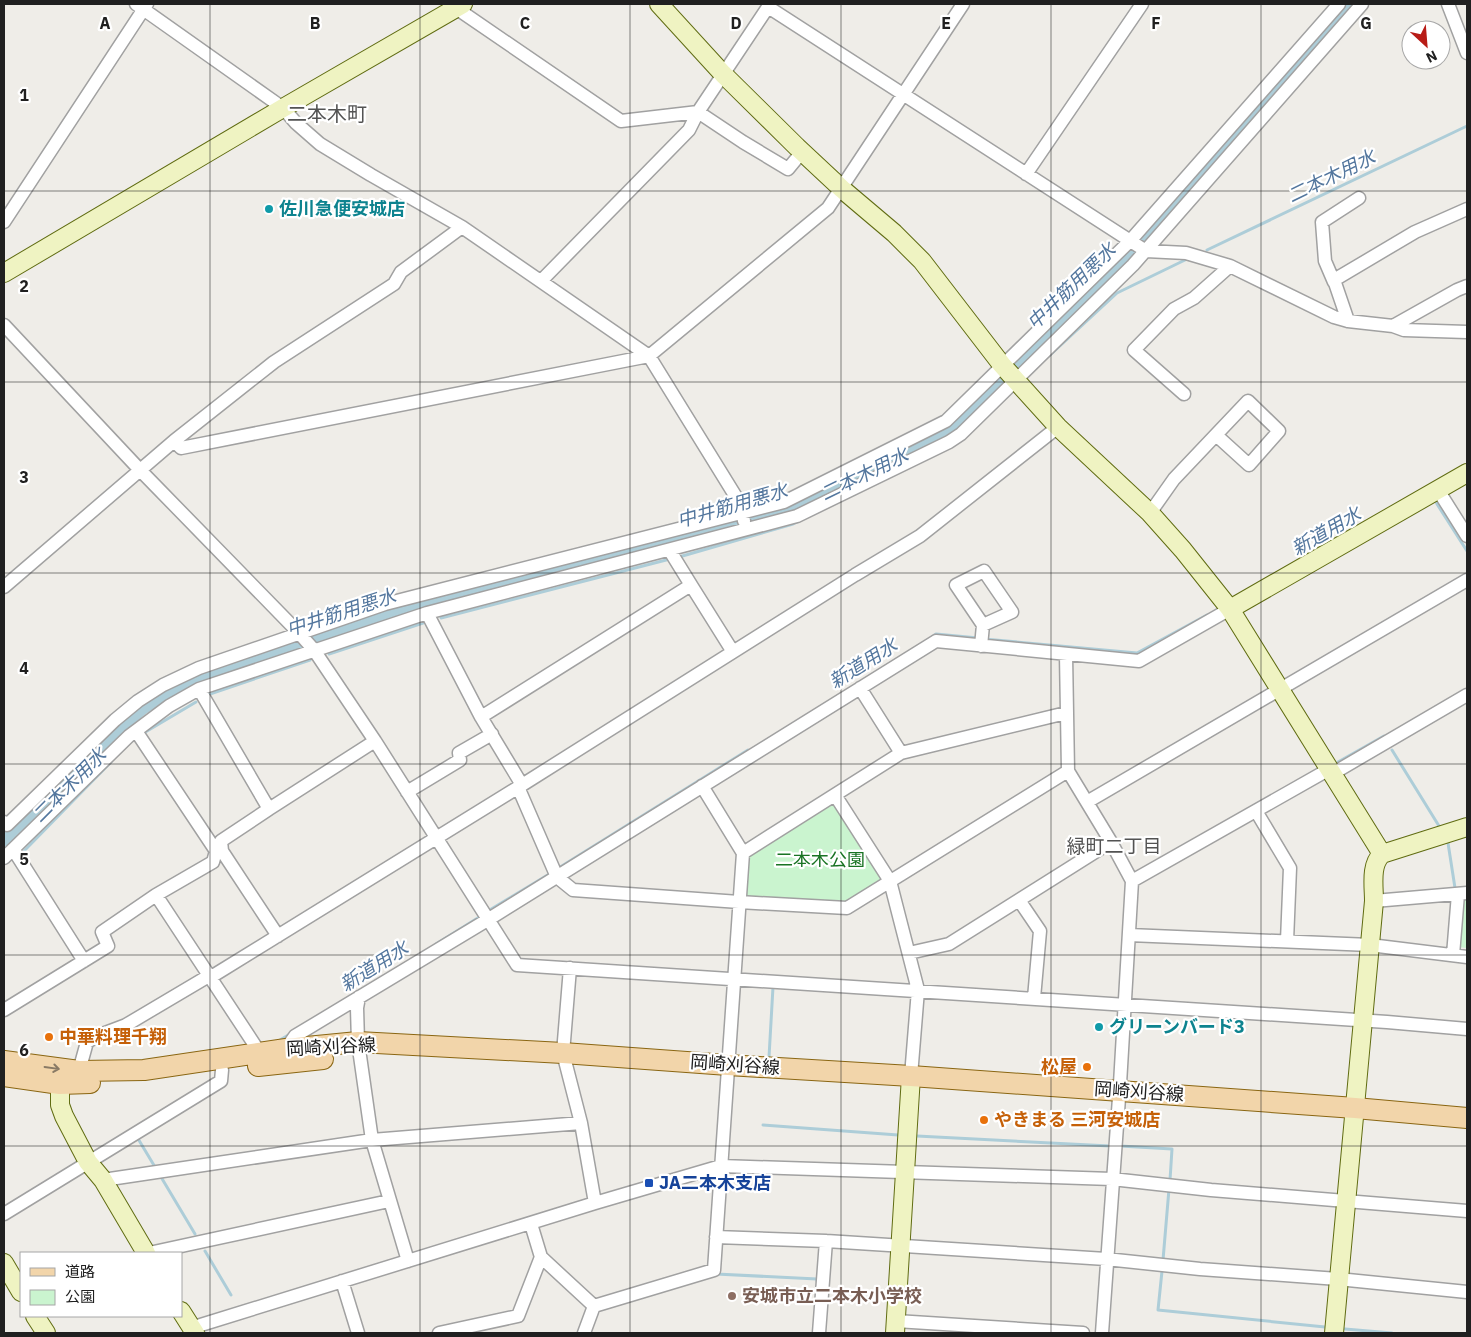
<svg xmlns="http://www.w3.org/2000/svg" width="1471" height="1337" font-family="'IBM Plex Sans','Noto Sans JP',sans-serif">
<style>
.park{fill:#caf4cf}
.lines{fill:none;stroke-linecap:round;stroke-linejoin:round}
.stream{stroke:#adcdd8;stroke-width:3}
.canal{stroke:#adcdd8;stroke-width:11}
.street-casing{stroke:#a1a1a1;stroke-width:15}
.secondary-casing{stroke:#606c12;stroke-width:20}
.primary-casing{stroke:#8a6612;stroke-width:22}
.street{stroke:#fff;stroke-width:12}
.secondary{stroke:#eff3c2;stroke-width:18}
.primary{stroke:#f2d5aa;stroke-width:20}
.oneway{stroke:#897a65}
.grid{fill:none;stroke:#202020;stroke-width:1;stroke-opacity:0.55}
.culture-dot{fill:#0f9aa8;stroke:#fff;stroke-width:2}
.food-dot{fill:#e8710a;stroke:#fff;stroke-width:2}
.transit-dot{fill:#1a4fb4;stroke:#fff;stroke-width:2}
.education-dot{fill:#8d6e63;stroke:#fff;stroke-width:2}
.labels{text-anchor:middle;stroke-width:4.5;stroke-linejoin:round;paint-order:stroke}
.culture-label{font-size:18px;font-weight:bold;fill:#0d838f;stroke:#fff;text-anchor:start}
.park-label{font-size:18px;fill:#197323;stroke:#fff}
.food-label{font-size:18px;font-weight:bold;fill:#c56008;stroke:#fff;text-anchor:start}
.street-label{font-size:18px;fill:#202020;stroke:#fff}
.transit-label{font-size:18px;font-weight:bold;fill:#164399;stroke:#fff;text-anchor:start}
.education-label{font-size:18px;font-weight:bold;fill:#785e54;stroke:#fff;text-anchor:start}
.water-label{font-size:19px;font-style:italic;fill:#54779e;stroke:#fff}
.neighbourhood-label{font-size:19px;fill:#535353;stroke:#fff}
.quarter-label{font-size:20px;fill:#535353;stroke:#fff}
.grid-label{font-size:16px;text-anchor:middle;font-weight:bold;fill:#202020;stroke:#fff;stroke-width:4.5;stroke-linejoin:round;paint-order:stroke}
</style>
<rect width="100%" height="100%" fill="#efede8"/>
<!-- park -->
<path class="park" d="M 831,804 L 835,805 L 881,877 L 880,882 L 846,904 L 749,898 L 745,894 L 747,859 L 750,854 Z
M 1463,898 L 1467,898 L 1467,948 L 1458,947 Z"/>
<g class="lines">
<!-- stream -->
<path class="stream" d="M 1207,250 L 1467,126
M 1049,356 L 1117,293 L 1185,260
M 1435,499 L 1437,504 L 1467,551
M 679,557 L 793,524 L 799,521
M 441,618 L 670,559
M 932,637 L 936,634 L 978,638
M 984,639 L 1137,653 L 1207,615
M 329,654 L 423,623
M 207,695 L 310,660
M 142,734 L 196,702
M 1392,750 L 1439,826
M 1338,762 L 1384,736
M 1448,843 L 1455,888
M 24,851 L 111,762
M 557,869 L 748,750
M 488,911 L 551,873
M 436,944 L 481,916
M 280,1040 L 290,1034
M 769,1057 L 773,987
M 763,1125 L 898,1135
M 917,1136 L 1110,1146
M 137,1137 L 155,1167
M 1120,1146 L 1172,1149 L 1170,1180
M 161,1177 L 195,1234
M 205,1251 L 231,1295
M 1163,1260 L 1169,1189
M 1162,1271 L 1158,1310 L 1325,1327
M 716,1274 L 817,1279 L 817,1281
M 1345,1329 L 1392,1333"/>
<!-- canal -->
<path class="canal" d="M 4,841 L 111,736 L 143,709 L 168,693 L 200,677 L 392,613 L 788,510 L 947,431 L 1133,251 L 1349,4"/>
<defs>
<path id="street" d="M 136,4 L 283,108 L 296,123 L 320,144 L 371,175 L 462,227 L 649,356 L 741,505 L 744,521
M 1448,4 L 1467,53
M 768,7 L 1146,251 L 1186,253 L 1230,266 L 1334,317 L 1348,321 L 1393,326 L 1404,330 L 1467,332
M 456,8 L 621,121 L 698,112 L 743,142 L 788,169 L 802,152
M 1026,174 L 1142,4
M 4,222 L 147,4
M 541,281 L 689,130 L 698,112 L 770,4
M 1334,282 L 1325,261 L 1322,222 L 1359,198
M 1348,321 L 1334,280 L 1415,232 L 1467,209
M 4,325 L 140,470 L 299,633 L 314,650 L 375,741 L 517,965 L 1387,1022 L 1467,1029
M 1393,326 L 1457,290 L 1467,286
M 1184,394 L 1134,350 L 1174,309 L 1194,298 L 1230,266
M 174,441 L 181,448 L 649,356 L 828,208 L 963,4
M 1438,490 L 1467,536
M 1150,513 L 1174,479 L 1248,401 L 1279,431 L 1249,465 L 1216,435
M 670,551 L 691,585
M 4,587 L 174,441 L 274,362 L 394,284 L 401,272 L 462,227
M 427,613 L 481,717 L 522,785
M 981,646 L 983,625 L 1012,612 L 984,571 L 956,585 L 983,625
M 1066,655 L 1068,771 L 1111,842 L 1132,881 L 1120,1084 L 1102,1333
M 860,688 L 901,753
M 199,689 L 269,809 L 375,741
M 481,717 L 691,585 L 733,652
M 136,731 L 216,851
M 518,787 L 557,877 L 573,890 L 739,902 L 847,908 L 1068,771
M 407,792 L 460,760 L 459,753 L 492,734
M 835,795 L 890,881 L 918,990 L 911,1076
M 1087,802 L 1467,580
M 269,809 L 221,841 L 222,851 L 278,936
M 1256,811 L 1290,868 L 1287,941
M 4,822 L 7,825 L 115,720 L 138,701 L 163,685 L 199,668 L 385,604 L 784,502 L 946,421 L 1130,241 L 1339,4
M 13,849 L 84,961
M 743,853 L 901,753 L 1066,713
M 4,858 L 129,736 L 169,706 L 199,689 L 427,613 L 797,516 L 949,442 L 961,434 L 1133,265 L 1362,4
M 1132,881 L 1326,771 L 1337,771 L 1467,695
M 156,895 L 260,1053
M 1019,900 L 1040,931 L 1034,998
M 1374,901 L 1467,893
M 1129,935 L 1370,945 L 1467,957
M 909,953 L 949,944 L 1111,842
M 1453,955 L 1458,894
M 570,968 L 563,1053 L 581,1123 L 595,1203
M 359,997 L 357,1008 L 358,1042 L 372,1140 L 408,1261
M 4,1010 L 108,946 L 102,932 L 156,895 L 213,862 L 216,851 L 222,851
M 286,1049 L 295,1036 L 489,919 L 936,641 L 1139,661 L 1230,609
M 79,1071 L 87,1042 L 97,1036 L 126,1025 L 207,977 L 211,977 L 522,785 L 855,575 L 920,536 L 1058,427
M 103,1180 L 372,1140 L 581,1123
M 4,1214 L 221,1081 L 222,1070
M 531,1224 L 541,1257 L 594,1306
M 716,1237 L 826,1241 L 1106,1259 L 1200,1269 L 1338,1279 L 1467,1292
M 149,1253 L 389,1201
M 342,1281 L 358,1333
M 594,1306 L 714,1270 L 743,853 L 702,786
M 896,1321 L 1083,1333
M 191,1328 L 595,1203 L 721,1166 L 1112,1179 L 1211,1190 L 1467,1211
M 439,1333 L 518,1316 L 541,1257
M 584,1333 L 594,1306
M 819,1333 L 826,1241"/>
<path id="secondary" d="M 659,4 L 723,74 L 797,147 L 842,189 L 894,233 L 922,261 L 1002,365 L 1058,427 L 1150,513 L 1183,550 L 1230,609 L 1382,854
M 4,273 L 283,108 L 463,4
M 1230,609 L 1467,473
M 60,1084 L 60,1105 L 64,1116 L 88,1162 L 103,1180 L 146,1253
M 4,1263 L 21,1292
M 181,1311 L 195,1333
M 35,1316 L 46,1333
M 895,1333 L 911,1076
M 1334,1333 L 1374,901 C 1374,886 1370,865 1382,854 L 1467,827"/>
<path id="primary" d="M 4,1061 L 79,1071 L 144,1070 L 286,1049 L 358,1042 L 563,1053 L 728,1065 L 911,1076 L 1355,1108 L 1467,1118
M 258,1066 L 323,1059
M 4,1076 L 60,1084 L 90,1083"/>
</defs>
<!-- street casing -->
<use href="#street" class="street-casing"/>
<!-- secondary casing -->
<use href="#secondary" class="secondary-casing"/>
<!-- primary casing -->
<use href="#primary" class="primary-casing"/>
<!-- street -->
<use href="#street" class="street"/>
<!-- secondary -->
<use href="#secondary" class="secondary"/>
<!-- primary -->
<use href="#primary" class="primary"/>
</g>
<!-- one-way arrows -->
<defs><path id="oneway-shaft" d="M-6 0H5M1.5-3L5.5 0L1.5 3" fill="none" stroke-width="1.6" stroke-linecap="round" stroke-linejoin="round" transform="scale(1.25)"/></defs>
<use class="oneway" href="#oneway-shaft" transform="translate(52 1068) rotate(8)"/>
<!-- grid -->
<path class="grid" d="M 210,4 L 210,1333M 420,4 L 420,1333M 630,4 L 630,1333M 841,4 L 841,1333M 1051,4 L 1051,1333M 1261,4 L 1261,1333M 4,191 L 1467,191M 4,382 L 1467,382M 4,573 L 1467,573M 4,764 L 1467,764M 4,955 L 1467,955M 4,1146 L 1467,1146"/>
<!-- markers -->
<g class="culture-dot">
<circle cx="269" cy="209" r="5"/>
<circle cx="1099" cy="1027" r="5"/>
</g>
<g class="food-dot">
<circle cx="49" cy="1037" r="5"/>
<circle cx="1087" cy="1067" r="5"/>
<circle cx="984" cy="1120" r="5"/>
</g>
<rect class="transit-dot" x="644" y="1178" width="10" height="10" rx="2.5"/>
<circle class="education-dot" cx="732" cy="1296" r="5"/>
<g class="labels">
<!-- culture labels -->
<g class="culture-label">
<text x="279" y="215">佐川急便安城店</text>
<text x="1109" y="1033">グリーンバード3</text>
</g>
<!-- park labels -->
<g class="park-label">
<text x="820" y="866">二本木公園</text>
</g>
<!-- food labels -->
<g class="food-label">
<text x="59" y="1043">中華料理千翔</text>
<text x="1077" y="1073" text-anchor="end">松屋</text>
<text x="994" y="1126">やきまる 三河安城店</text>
</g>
<!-- street labels -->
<g class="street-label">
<text transform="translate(331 1047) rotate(-3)" y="6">岡崎刈谷線</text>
<text transform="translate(735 1065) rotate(4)" y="6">岡崎刈谷線</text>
<text transform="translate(1139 1092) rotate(4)" y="6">岡崎刈谷線</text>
</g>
<!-- transit labels -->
<g class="transit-label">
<text x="659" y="1189">JA二本木支店</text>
</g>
<!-- education labels -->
<g class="education-label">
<text x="742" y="1302">安城市立二本木小学校</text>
</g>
<!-- water labels -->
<g class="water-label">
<text transform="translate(1331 176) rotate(-26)" y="7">二本木用水</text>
<text transform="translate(1071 286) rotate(-44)" y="7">中井筋用悪水</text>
<text transform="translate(864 474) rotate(-26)" y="7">二本木用水</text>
<text transform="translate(732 505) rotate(-16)" y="7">中井筋用悪水</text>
<text transform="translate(1326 531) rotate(-30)" y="7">新道用水</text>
<text transform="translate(341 612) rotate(-18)" y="7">中井筋用悪水</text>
<text transform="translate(863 663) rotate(-32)" y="7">新道用水</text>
<text transform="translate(69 785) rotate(-45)" y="7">二本木用水</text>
<text transform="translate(374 966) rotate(-32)" y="7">新道用水</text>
</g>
<!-- neighbourhood labels -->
<g class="neighbourhood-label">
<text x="1114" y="853">緑町二丁目</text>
</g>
<!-- quarter labels -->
<g class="quarter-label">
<text x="327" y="121">二本木町</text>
</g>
</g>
<g class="grid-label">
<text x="105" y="29">A</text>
<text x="315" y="29">B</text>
<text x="525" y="29">C</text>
<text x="736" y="29">D</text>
<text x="946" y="29">E</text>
<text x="1156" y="29">F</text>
<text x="1366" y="29">G</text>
<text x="24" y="101">1</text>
<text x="24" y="292">2</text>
<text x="24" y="483">3</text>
<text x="24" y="674">4</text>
<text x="24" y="865">5</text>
<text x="24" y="1056">6</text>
</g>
<!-- border -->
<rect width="1471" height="1337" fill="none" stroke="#202020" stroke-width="10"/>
<!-- legend -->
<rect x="20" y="1252" width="162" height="65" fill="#ffffff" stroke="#a6a6a6"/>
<rect x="30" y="1268" width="25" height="8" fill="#f2d5aa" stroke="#a6a6a6"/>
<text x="65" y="1277" font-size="15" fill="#202020">道路</text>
<rect x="30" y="1290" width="25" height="15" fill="#caf4cf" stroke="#a6a6a6"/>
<text x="65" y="1302" font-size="15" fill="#202020">公園</text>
<!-- north arrow -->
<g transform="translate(1426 45) rotate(154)"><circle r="24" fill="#ffffff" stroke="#a6a6a6"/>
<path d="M0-4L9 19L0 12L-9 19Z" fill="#b81c17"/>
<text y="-8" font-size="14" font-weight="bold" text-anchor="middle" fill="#202020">N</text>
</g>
</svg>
